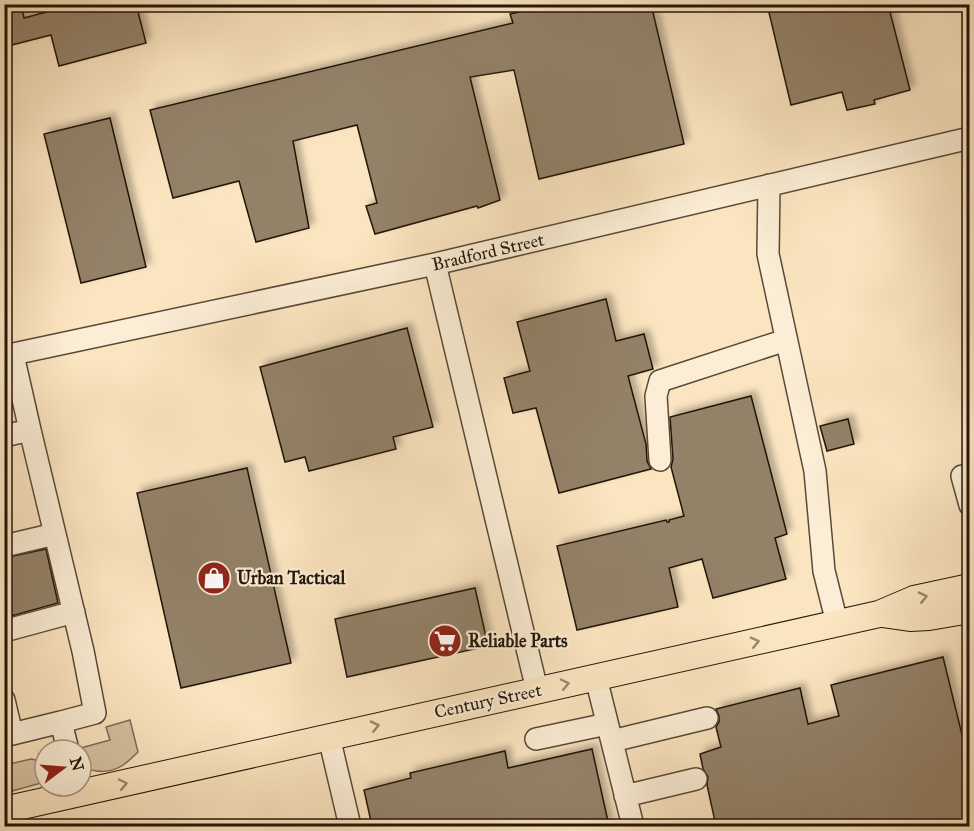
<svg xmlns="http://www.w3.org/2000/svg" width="974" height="831" font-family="'IM FELL Great Primer',serif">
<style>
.green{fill:#d6c2a1;stroke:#7c6c54;stroke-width:1.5}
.building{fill:#938168;stroke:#231508;stroke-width:1.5;filter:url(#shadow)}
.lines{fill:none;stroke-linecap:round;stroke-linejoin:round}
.minor-casing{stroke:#594936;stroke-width:24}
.major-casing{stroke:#231508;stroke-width:28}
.minor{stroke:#fceed6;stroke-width:21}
.major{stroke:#fbe5c0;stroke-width:26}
.oneway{stroke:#9a876d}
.labels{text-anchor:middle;stroke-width:4.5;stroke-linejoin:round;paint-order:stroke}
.street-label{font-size:18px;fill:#231508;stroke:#fceed6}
.poi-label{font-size:18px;font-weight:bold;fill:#231508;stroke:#fceed6;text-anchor:start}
</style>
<defs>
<filter id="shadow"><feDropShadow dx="5" dy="-5" stdDeviation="3" flood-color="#0004"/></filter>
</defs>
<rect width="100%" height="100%" fill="#fbe5c0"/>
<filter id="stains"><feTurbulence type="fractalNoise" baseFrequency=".00333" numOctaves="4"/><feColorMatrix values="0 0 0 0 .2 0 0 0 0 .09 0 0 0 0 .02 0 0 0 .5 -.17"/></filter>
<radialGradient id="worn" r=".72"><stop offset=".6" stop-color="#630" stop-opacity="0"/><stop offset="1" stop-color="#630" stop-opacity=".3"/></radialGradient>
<!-- green -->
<path class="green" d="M 130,720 L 138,752 C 134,756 129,761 123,765 C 112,773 93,774 82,765 L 81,750 L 77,749 L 110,740 L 106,727 Z
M 31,759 L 45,762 L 45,782 L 5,793 L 5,765 Z"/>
<!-- building -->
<path class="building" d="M 4,4 L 21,4 L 24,18 L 76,4 L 136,4 L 146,43 L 59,66 L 51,35 L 4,47 Z
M 554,4 L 651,4 L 684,144 L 539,179 L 514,70 L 470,77 L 500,200 L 478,208 L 477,206 L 375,234 L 366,206 L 377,203 L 357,125 L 293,141 L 309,228 L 256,242 L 239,181 L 173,198 L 150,110 L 513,23 L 510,14 Z
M 767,4 L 888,4 L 910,90 L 874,100 L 875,104 L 847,110 L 842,92 L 791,105 Z
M 110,118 L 146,267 L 81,283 L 44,134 Z
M 606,299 L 616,341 L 644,334 L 653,369 L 628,376 L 646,444 L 647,461 L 651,469 L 559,493 L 536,408 L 513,413 L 504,378 L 530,371 L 517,322 Z
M 407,328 L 433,427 L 393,437 L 396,449 L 309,471 L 305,457 L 285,462 L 260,367 Z
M 751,396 L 787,534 L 775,538 L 786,579 L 713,598 L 702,559 L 669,568 L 678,607 L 577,630 L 557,546 L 666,520 L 667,522 L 669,522 L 669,520 L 684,516 L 671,467 L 673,459 L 670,417 Z
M 848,419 L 854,444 L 827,451 L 820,426 Z
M 247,468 L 291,663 L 181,688 L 137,493 Z
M 46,549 L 58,603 L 4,618 L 4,558 Z
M 475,588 L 488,646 L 347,677 L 335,619 Z
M 943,657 L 964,743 L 969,742 L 969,826 L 716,826 L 707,785 L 708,777 L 703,769 L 700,754 L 721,747 L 716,727 L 719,722 L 719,716 L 716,709 L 800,688 L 808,724 L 839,716 L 831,685 Z
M 592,749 L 609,826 L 372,826 L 364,790 L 411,778 L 410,773 L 505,751 L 508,768 Z"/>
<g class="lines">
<defs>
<path id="minor" d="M 769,185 L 768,254 L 815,471 L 824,571 L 837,623
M 435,264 L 537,690
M 4,356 L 435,264 L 970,138
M 30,430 L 83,651 L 95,713 L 61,722 L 68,750
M 4,436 L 30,430 L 13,355
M 660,460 L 656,396 L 660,381 L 786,340
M 962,476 L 970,505
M 4,546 L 55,534
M 4,631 L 74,612
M 596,678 L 633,826
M 4,700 L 12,734
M 4,736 L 61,722
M 329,737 L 350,826
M 536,739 L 607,724
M 612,741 L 707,718
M 625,796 L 696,779"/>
<path id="major" d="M 882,614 L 910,618 L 929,617 L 970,610
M 4,810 L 879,614 L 914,599 L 970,587"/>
</defs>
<!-- minor casing -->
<use href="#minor" class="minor-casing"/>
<!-- major casing -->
<use href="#major" class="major-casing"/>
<!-- minor -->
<use href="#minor" class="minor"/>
<!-- major -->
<use href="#major" class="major"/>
</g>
<!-- one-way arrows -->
<defs><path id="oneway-chevron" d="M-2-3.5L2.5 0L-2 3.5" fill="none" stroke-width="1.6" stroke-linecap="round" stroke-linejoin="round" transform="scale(1.5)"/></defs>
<g class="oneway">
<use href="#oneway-chevron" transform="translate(923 597) rotate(-13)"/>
<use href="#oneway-chevron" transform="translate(755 642) rotate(-13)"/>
<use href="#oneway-chevron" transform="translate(565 684) rotate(-12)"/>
<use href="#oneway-chevron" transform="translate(375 726) rotate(-13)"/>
<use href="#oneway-chevron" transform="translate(123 784) rotate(-12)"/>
</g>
<!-- icons -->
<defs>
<symbol id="shop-disc" viewBox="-11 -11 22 22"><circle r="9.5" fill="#8f2418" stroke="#fceed6"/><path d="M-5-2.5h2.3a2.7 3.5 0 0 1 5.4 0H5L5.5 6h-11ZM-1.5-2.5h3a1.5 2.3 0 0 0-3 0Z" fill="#fff"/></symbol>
<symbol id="supermarket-disc" viewBox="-11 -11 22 22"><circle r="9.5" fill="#8f2418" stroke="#fceed6"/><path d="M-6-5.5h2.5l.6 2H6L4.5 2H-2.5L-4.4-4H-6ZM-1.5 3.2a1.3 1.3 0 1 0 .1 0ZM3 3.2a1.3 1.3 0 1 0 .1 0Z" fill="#fff"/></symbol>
</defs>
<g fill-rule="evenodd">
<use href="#shop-disc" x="195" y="559" width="38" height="38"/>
<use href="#supermarket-disc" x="426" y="622" width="38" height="38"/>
</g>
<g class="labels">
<!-- street labels -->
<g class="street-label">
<text transform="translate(488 252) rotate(-13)" y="6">Bradford Street</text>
<text transform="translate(488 701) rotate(-12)" y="6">Century Street</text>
</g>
<!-- poi labels -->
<g class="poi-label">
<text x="237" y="584">Urban Tactical</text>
<text x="468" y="647">Reliable Parts</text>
</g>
</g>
<!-- margin -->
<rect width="974" height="831" fill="none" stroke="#fbe5c0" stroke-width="24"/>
<rect x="6" y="6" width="962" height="819" fill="none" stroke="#231508" stroke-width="3"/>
<rect x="12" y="12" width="950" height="807" fill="none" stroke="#231508" stroke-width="1.5"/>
<!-- north arrow -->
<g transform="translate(63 768) rotate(74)"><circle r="28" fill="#fceed6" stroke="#a59784" stroke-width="1.5"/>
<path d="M0-4.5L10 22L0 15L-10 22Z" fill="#8f2418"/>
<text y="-9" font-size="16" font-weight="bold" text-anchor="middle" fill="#231508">N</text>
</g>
<rect width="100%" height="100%" filter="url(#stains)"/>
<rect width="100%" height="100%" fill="url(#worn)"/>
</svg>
